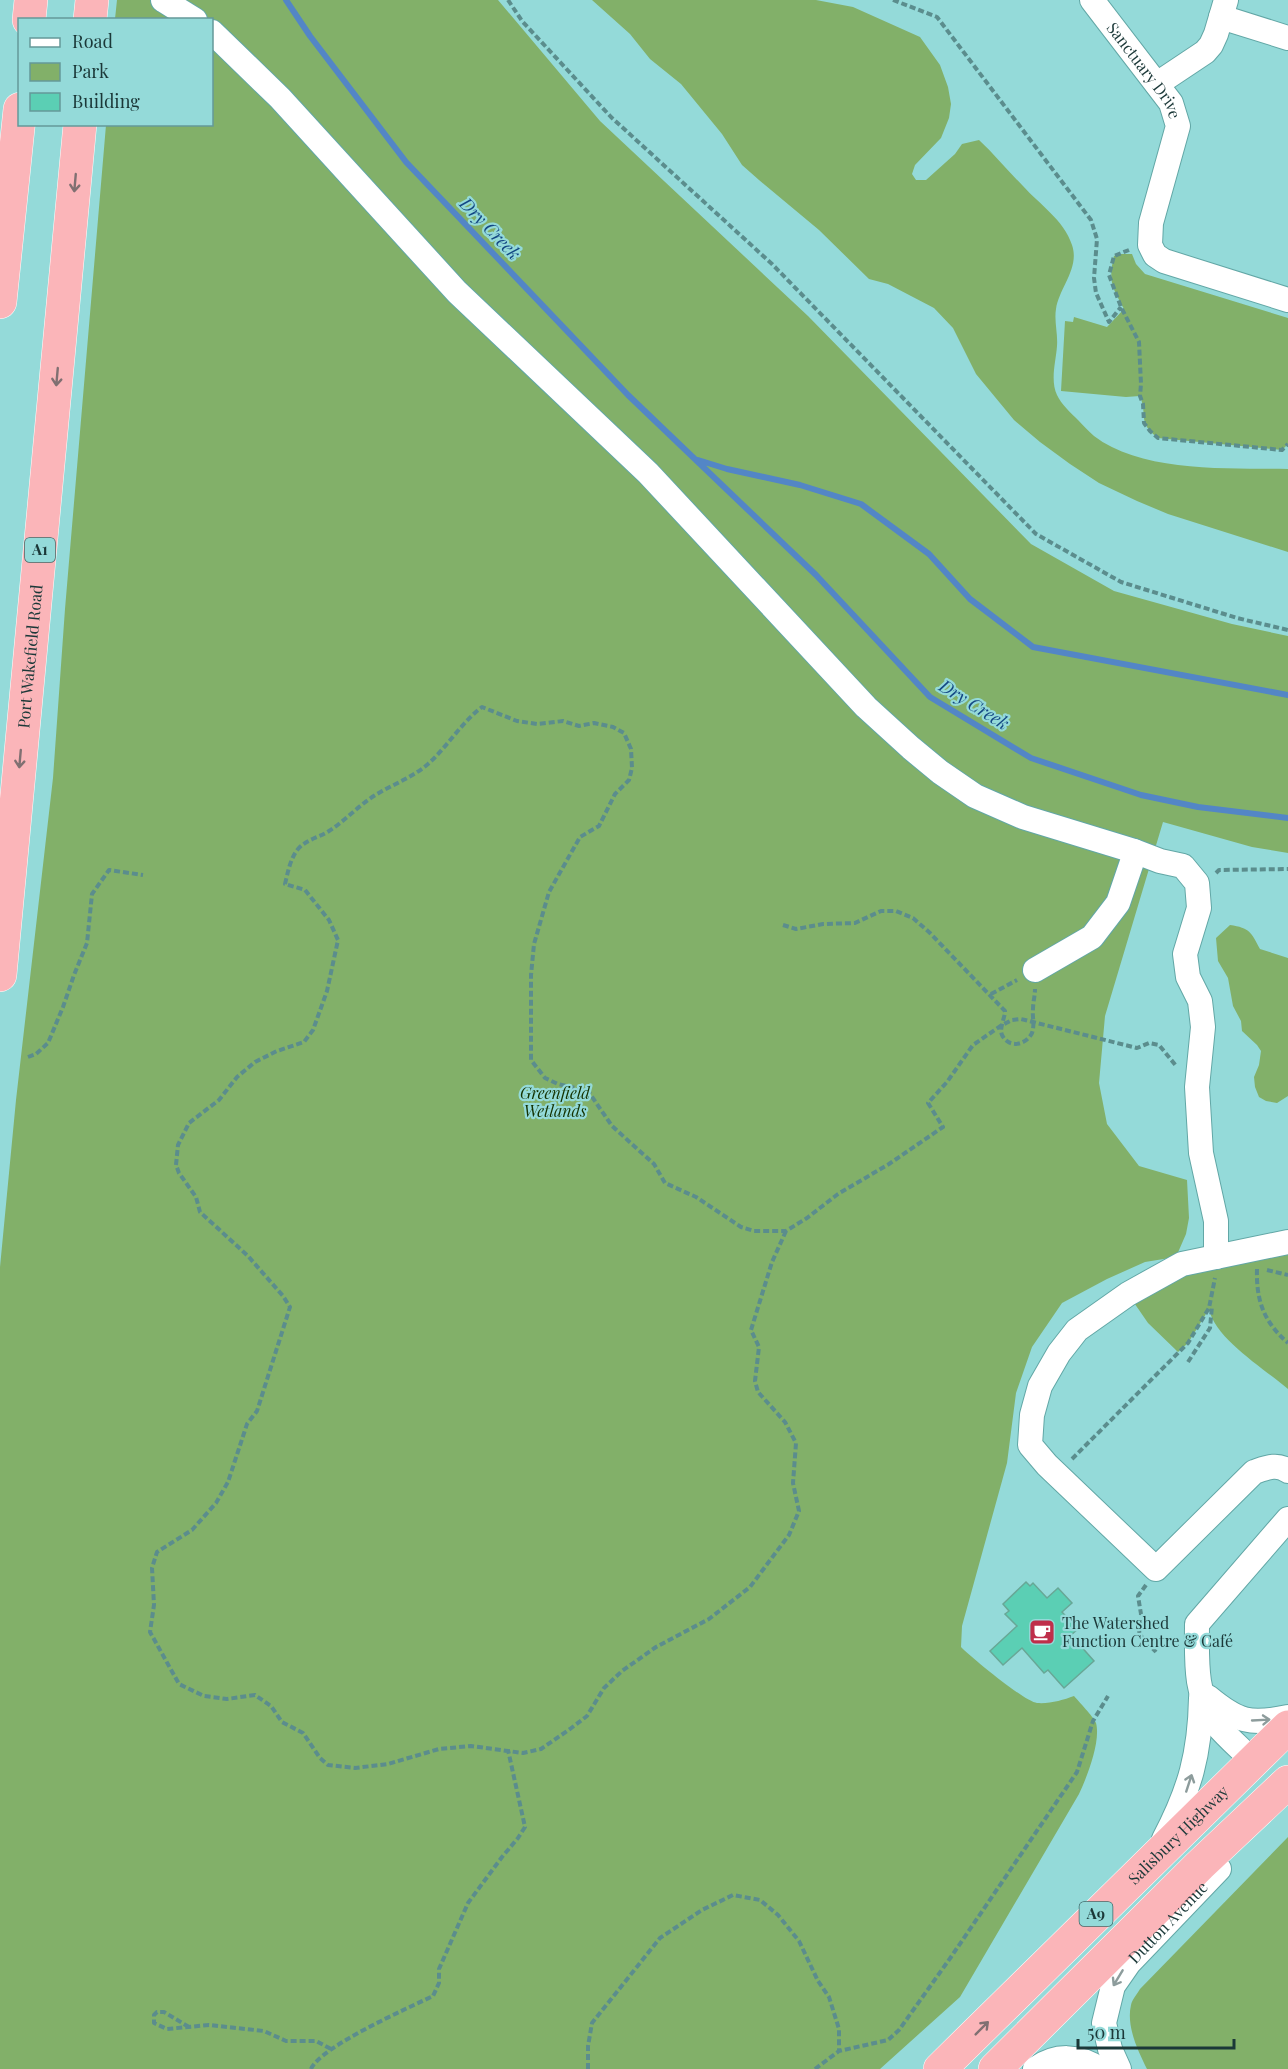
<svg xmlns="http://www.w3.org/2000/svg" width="1288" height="2069" font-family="'Playfair Display',serif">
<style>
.green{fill:#82b069}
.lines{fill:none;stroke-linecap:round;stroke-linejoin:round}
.stream{stroke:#5386c6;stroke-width:6}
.building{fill:#5bcfb4;stroke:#68a796;stroke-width:1.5}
.minor-casing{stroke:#62a7a6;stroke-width:26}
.highway-casing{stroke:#fff;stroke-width:34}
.path{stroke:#5b8d8d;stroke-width:4;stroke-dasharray:6 3;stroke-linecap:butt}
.minor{stroke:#fff;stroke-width:24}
.highway{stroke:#fbb5b9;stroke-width:33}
.oneway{stroke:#807072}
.oneway2{stroke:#8d9c9c}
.labels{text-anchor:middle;stroke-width:4.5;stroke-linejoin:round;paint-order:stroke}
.shield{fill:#94dad9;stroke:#3f6968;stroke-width:1.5}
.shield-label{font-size:15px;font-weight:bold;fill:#1b3838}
.street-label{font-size:16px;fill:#1b3838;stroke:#94dad9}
.park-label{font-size:16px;font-style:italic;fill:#143200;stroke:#94dad9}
.poi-label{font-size:16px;fill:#1b3838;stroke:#94dad9;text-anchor:start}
.water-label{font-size:18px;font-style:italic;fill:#144884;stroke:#94dad9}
</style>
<rect width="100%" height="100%" fill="#94dad9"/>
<!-- green -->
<path class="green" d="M 117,0 L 498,0 L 600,121 L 808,316 L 1031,544 L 1114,591 L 1232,624 L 1288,636 L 1288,853 L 1252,847 L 1163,822 L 1105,1016 L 1099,1083 L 1107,1124 L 1139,1166 L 1187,1180 L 1189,1218 L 1186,1234 L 1176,1257 L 1145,1262 L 1107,1279 L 1062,1303 L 1032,1347 L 1016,1393 L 1007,1463 L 962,1626 L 961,1647 C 972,1658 1025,1702 1037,1703 C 1050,1704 1063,1700 1074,1696 C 1079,1702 1093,1716 1096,1723 C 1101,1741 1087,1777 1079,1794 L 960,1997 L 880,2069 L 0,2069 L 0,1267 L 16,1100 L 53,778 L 65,609 L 106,125 L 212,124 L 212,20 L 115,19 Z
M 592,0 L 816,0 L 853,7 L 920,37 L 940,65 L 948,87 L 951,104 L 949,118 L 941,138 L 915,165 L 912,174 L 916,180 L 926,180 L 955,154 L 962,144 L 979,140 C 995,155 1008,171 1023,186 C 1039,204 1064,220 1072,245 C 1080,268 1059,288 1056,309 C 1054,321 1058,334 1057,346 C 1056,361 1050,380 1057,395 C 1061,404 1071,413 1078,420 C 1083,425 1088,431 1094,436 C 1142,473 1230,468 1288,469 L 1288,552 L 1168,514 L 1137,501 L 1099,483 L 1070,464 L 1040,442 L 1014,420 L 976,374 L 953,328 L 934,308 L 888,284 L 869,279 L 819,230 L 759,180 L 742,165 L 722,134 L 681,84 L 650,59 L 630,34 Z
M 1119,254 L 1132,254 L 1136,264 L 1145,274 L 1288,318 L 1288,444 L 1282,450 L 1158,438 C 1137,422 1148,416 1140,396 L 1126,397 L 1061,391 L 1065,321 L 1073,322 L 1074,317 L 1107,327 L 1124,309 C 1112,287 1108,281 1114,256 Z
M 1230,925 C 1250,928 1251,932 1260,949 L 1288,958 L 1288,1096 L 1277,1103 L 1266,1101 L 1259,1097 L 1255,1087 L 1254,1077 L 1259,1065 L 1261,1051 L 1257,1045 L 1242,1031 L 1241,1021 L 1233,1006 L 1228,978 L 1218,961 L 1216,938 Z
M 1288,1242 L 1288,1389 C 1265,1369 1215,1339 1209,1309 L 1188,1343 L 1178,1352 L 1148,1323 L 1128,1294 Z
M 1288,1837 L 1288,2069 L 1147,2069 C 1138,2051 1126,2026 1131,2005 C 1132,2000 1137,1994 1140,1989 Z"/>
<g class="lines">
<!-- stream -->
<path class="stream" d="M 286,0 L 310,36 L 406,162 L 628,395 L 816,575 L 930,697 L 1031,758 L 1141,795 L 1198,807 L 1288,818
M 698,460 L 727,469 L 800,485 L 861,504 L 929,554 L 970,599 L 1033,647 L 1288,695"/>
</g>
<!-- building -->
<path class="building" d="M 1026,1582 L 1030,1586 L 1033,1583 L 1047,1598 L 1058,1588 L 1072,1603 L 1062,1612 L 1078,1629 L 1071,1635 L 1094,1661 L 1064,1688 L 1048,1670 L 1044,1673 L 1022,1648 L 1003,1665 L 990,1651 L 1017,1626 L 1005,1614 L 1009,1611 L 1003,1604 Z"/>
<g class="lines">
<defs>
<g id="minor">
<path d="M 163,0 L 195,20"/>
<path id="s1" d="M 1092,0 L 1171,103 L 1178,126 L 1151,223 L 1150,245 L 1155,255 L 1164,261 L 1288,300"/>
<path d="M 1221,17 L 1288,38"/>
<path d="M 212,32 L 280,98 L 457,292 L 648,473 L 866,707 L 911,748 L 940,772 L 975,796 L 1023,817 L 1134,851 L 1160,861 L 1183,866 L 1197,883 L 1199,908 L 1185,954 L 1188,977 L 1200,1001 L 1203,1027 L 1197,1087 L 1201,1153 L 1216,1221 L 1216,1257"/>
<path d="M 1157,84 L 1205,52 L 1211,45 L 1216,34 L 1226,0"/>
<path d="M 1035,970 L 1092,937 L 1118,903 L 1134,856 L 1134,851"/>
<path d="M 1288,1242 L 1182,1264 L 1128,1294 L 1077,1330 L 1059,1353 L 1040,1386 L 1032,1415 L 1030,1445 L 1047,1465 L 1156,1569 L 1254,1472 C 1266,1468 1277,1463 1288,1471"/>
<path d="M 1208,1697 C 1238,1722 1250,1725 1288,1717"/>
<path d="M 1253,1761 C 1241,1749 1227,1737 1216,1724 C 1194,1696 1197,1657 1197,1624 L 1288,1519"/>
<path d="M 1164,1839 C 1190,1790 1200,1753 1201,1698"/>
<path d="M 1035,2069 C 1056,2054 1078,2055 1100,2069"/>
<path id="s2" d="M 1119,2069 L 1110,2049 L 1104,2023 L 1113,1986 L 1129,1963 L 1219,1869"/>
</g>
<g id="highway">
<path d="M 29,20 L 31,0"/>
<path d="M 90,20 L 92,0"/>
<path d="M 0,302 L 20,109"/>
<path id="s3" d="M 0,975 L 80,124"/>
<path id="s4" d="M 940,2069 L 1288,1727"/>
<path d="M 995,2069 L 1200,1865 L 1288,1782"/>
</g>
</defs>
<!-- minor casing -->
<use href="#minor" class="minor-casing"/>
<!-- highway casing -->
<use href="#highway" class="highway-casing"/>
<!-- path -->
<path class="path" d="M 508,0 L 522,21 L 611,117 L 772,264 L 1036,534 L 1121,582 L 1237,618 L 1288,630
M 893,0 L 937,17 L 1091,220 L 1097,239 L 1094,278 L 1096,293 L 1109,322 L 1121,307
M 1129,250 L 1114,256 L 1109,275 L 1121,307 L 1139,342 L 1141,384 L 1140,396 L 1143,404 L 1144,423 L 1150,431 L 1158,438 L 1282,450 L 1288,444
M 1216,873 L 1219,870 L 1288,869
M 783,925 L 796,929 L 823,924 L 855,923 L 881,911 L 896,911 L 913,918 L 930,933 L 1005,1011 C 1005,1018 999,1028 1002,1035 C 1009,1049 1026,1045 1032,1033 C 1035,1024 1032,1017 1033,1009 C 1033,1002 1035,996 1035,989
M 991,994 L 1017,980
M 28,1057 L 36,1054 L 48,1043 L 63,1007 L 74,975 L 87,943 L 92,894 L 109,870 L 143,875
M 786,1231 L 772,1262 L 751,1330 L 759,1347 L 755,1381 L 758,1392 L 785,1422 L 796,1443 L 793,1483 L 799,1511 L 789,1535 L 750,1587 L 709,1619 L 656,1647 L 622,1671 L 604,1688 L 587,1716 L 570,1729 L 541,1749 L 523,1753 L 471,1746 L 439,1749 L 388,1764 L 355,1768 L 328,1765 L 320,1758 L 303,1733 L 282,1722 L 271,1706 L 255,1695 L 227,1699 L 204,1696 L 179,1684 L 150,1632 L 154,1605 L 152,1568 L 157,1552 L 192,1530 L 216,1503 L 228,1482 L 247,1424 L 257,1411 L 290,1307 L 283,1296 L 248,1256 L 200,1212 L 196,1197 L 179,1173 L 176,1165 L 178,1145 L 189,1123 L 219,1100 L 237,1077 L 255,1062 L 277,1051 L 304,1042 L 313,1030 L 327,991 L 338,940 L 329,920 L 305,890 L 285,884 C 288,872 290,859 298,849 C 307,839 318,838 329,831 C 346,820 360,804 377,794 C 394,784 413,777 428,764 C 448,746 461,723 482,707 L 517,721 L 537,724 L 563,721 L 579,726 L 594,723 L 613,727 L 624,733 L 631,749 L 632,768 L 629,780 L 615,794 L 599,826 L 580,837 L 549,892 L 534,944 L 531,975 L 531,1060 L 545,1078 L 558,1084 L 588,1091 L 612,1126 L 654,1164 L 665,1183 L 696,1197 L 741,1227 L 754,1231 L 786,1231 L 807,1218 L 838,1194 L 889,1164 L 943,1127 L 928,1103 L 947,1082 L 973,1045 L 1002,1025 L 1012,1020 L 1021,1019 L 1137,1048 L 1149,1043 L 1159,1045 L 1177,1067
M 1257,1269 C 1256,1301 1264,1322 1288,1343
M 1267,1270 L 1288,1275
M 1188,1362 L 1210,1328 L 1212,1306
M 1072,1459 L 1188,1343 L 1209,1308 L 1215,1278
M 1146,1585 L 1138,1596 L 1141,1614 L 1139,1634 L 1156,1652
M 189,2027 L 164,2012 L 157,2012 L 154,2015 L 154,2023 L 167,2029 L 209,2025 L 255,2030 L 264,2031 L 286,2041 L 316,2041 L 331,2049
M 311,2069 C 320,2047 408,2008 433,1996 L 439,1983 L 439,1969 L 468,1903 L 502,1857 L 518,1838 L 525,1827 L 508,1750
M 588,2069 L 588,2046 L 592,2023 L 660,1938 L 702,1910 L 733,1895 L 760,1900 L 778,1915 L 799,1941 L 818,1981 L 829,1997 L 839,2029 L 839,2051
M 815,2069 L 839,2051 L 888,2040 L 899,2030 L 951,1957 L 1077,1772 L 1093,1721 L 1108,1696"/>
<!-- minor -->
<use href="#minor" class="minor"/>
<!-- highway -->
<use href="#highway" class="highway"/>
</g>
<!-- one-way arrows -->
<defs><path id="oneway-shaft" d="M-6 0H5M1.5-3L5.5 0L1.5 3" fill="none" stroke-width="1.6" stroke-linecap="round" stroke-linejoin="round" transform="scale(1.5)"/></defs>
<g class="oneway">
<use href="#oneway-shaft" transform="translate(75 183) rotate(95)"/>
<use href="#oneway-shaft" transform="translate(57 377) rotate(95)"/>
<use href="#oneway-shaft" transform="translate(20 759) rotate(95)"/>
<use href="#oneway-shaft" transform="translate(982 2028) rotate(-45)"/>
</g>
<g class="oneway2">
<use href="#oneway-shaft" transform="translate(1261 1720) rotate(-3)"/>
<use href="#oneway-shaft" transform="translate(1189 1783) rotate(-72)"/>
<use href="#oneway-shaft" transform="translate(1118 1978) rotate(121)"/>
</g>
<!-- icons -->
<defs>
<symbol id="cafe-square" viewBox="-11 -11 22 22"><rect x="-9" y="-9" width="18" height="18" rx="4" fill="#bf2e4a" stroke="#94dad9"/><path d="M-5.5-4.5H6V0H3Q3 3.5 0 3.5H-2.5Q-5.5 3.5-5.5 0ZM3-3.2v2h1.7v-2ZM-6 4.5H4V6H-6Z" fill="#fff"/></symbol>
</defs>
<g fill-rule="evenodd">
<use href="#cafe-square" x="1027" y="1617" width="30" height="30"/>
</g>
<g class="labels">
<!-- shield labels -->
<g class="shield">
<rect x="25" y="538" width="30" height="24" rx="4.5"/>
<rect x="1079.5" y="1902" width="33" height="24" rx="4.5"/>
</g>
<g class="shield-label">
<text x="40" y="555">A1</text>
<text x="1096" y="1919">A9</text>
</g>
<!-- street labels -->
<g class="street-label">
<text dy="6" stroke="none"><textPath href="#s1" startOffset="88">Sanctuary Drive</textPath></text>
<text dy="6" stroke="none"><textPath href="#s3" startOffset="320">Port Wakefield Road</textPath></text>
<text dy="6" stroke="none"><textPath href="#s4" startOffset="334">Salisbury Highway</textPath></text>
<text dy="6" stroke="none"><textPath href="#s2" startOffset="171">Dutton Avenue</textPath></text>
</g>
<!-- park labels -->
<g class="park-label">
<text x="555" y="1099">Greenfield<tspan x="555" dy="18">Wetlands</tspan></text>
</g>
<!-- poi labels -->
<g class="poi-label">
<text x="1062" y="1629">The Watershed<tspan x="1062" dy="18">Function Centre &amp; Café</tspan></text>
</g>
<!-- water labels -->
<g class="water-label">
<text transform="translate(490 229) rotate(46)" y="6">Dry Creek</text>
<text transform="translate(974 705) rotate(32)" y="6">Dry Creek</text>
</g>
</g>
<!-- legend -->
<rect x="18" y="18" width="195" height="108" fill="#94dad9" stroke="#649999" stroke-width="1.5"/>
<rect x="30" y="38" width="30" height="9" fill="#ffffff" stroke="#649999" stroke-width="1.5"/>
<text x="72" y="48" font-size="18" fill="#1b3838">Road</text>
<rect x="30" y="63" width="30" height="18" fill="#82b069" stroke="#649999" stroke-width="1.5"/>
<text x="72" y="78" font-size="18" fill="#1b3838">Park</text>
<rect x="30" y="93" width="30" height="18" fill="#5bcfb4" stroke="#649999" stroke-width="1.5"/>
<text x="72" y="108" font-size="18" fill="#1b3838">Building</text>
<!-- scale -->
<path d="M1078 2039v9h156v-9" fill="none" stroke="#1b3838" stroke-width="3"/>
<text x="1087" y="2039" font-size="18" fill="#1b3838" stroke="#94dad9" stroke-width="4.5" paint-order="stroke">50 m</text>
</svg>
